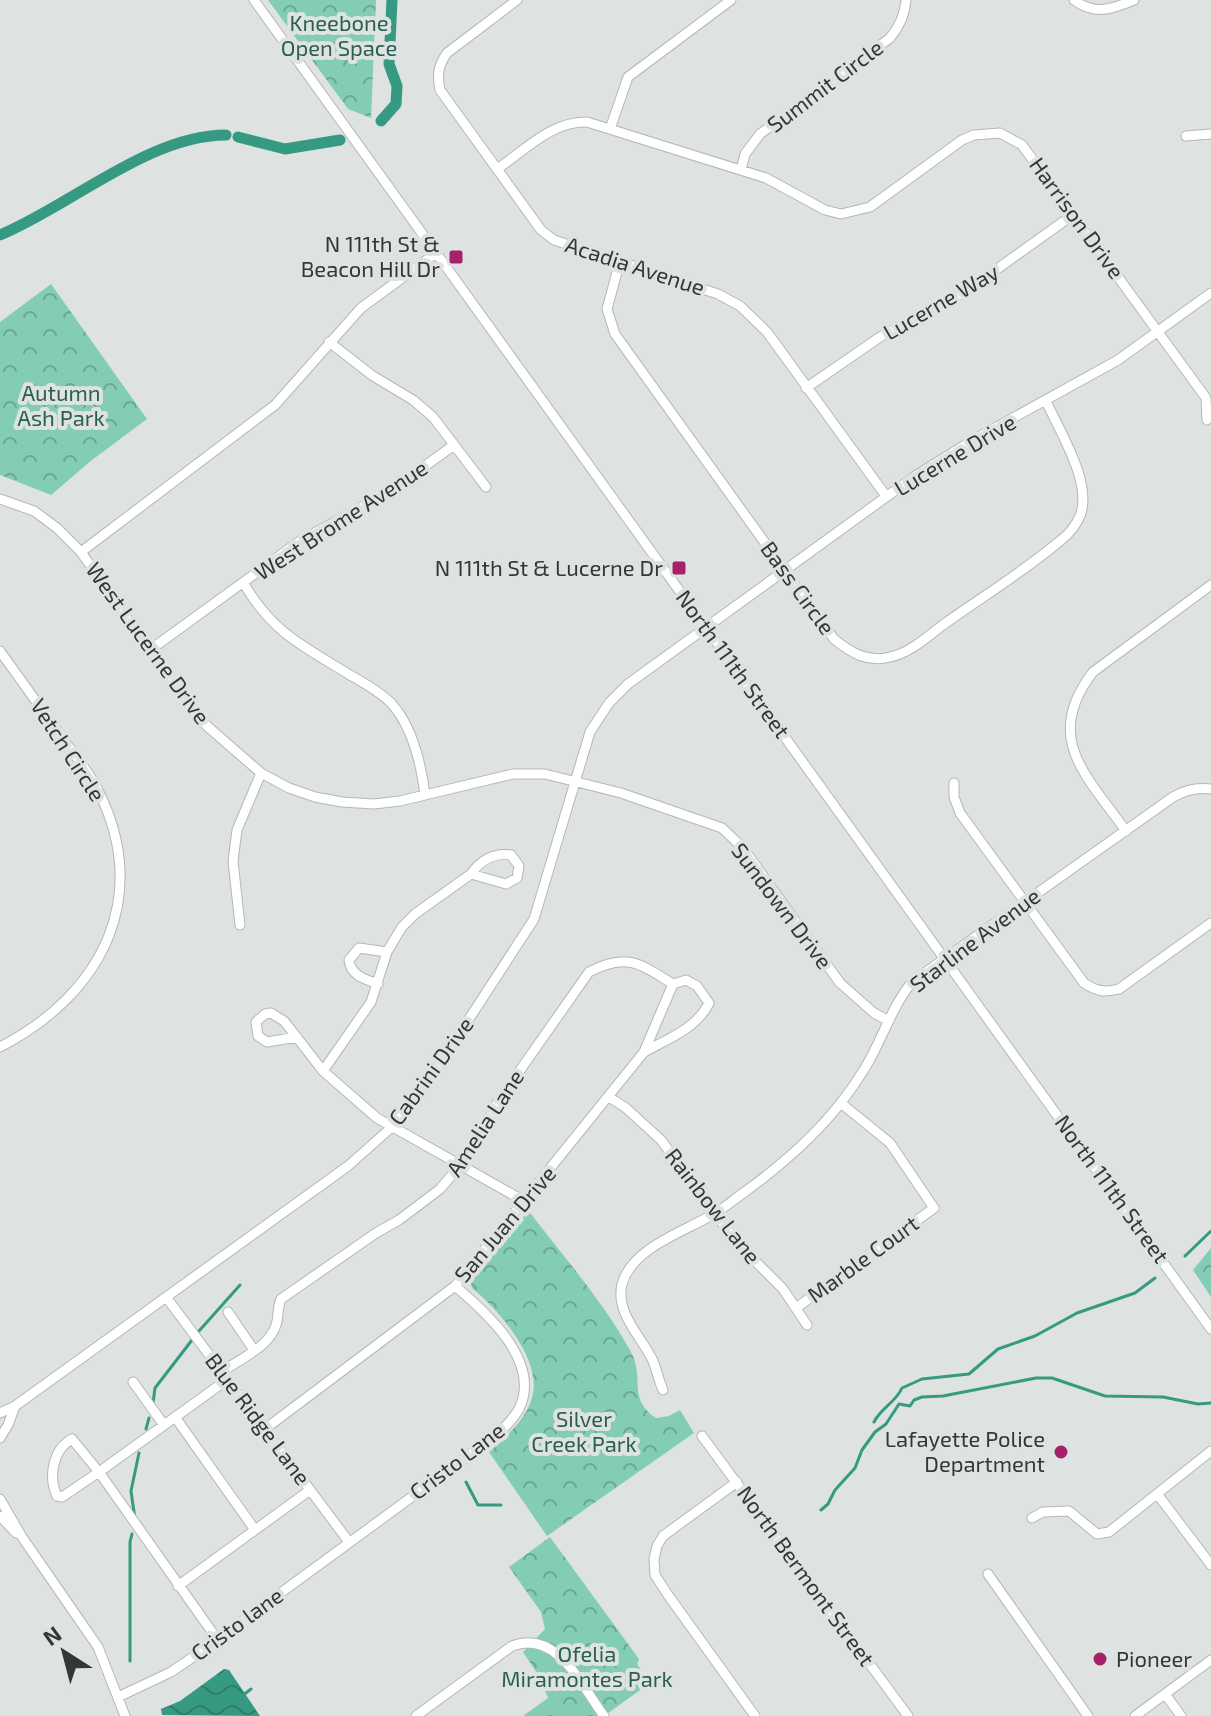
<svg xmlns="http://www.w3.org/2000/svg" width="1211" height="1716" font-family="'Exo 2',sans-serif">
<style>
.park{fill:url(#park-crowns)}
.water{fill:url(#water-waves)}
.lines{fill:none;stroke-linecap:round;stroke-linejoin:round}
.stream{stroke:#359a81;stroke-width:3}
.canal{stroke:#359a81;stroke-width:11}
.street-casing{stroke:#b3b8b6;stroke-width:11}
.street{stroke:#fff;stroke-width:9}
.poi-dot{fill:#a7206a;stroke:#dee3e1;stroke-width:3}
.labels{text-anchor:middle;stroke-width:8;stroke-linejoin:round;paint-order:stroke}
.park-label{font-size:22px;fill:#2b6051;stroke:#dee3e1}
.street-label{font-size:22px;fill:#353736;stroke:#dee3e1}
.poi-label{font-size:22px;fill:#353736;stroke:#dee3e1;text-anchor:end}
</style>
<defs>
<pattern id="park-crowns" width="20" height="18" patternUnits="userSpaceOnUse" patternTransform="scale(2)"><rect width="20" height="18" fill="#83cdb7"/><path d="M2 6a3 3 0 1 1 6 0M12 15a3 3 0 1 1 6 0" fill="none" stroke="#6ca796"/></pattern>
<pattern id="water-waves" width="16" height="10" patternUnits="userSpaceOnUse" patternTransform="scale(2)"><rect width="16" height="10" fill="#359a81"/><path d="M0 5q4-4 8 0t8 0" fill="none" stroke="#2e7e6a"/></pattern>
</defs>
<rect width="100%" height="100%" fill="#dee3e1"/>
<!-- park -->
<path class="park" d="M 268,0 L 376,0 L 371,118 L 348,109 Z
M 51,284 L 147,419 L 92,460 L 51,495 L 0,475 L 0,322 Z
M 528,1210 C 563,1256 603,1301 631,1352 C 645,1378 627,1399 656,1418 L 669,1416 L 680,1410 L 694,1433 L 547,1536 L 489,1452 C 506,1436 529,1418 533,1393 C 540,1357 497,1308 472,1288 L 470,1280 Z
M 1211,1248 L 1211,1297 L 1193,1270 Z
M 550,1537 L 639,1659 L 637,1664 L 650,1683 L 604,1716 L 523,1716 L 548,1698 L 539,1676 L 523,1652 L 545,1629 L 541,1612 L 509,1567 Z"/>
<!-- water -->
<path class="water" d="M 224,1669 L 229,1670 L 260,1716 L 162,1715 L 161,1709 L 180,1701 Z"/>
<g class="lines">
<!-- stream -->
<path class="stream" d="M 1185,1256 L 1211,1231
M 199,1331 L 240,1285
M 153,1403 L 155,1388 L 192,1340
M 874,1422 C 881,1408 896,1402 902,1388 L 922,1379 L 969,1374 L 998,1349 L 1035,1336 L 1077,1313 L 1135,1293 L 1155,1278
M 146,1429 L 149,1418
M 466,1482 L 478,1505 L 501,1505
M 821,1510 L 828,1504 L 835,1490 L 855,1468 L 862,1450 L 875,1432 L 886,1424 L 899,1404 L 910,1406 L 914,1400 L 922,1397 L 943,1396 L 1036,1378 L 1052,1378 L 1105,1396 L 1163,1397 L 1198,1404 L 1211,1403
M 135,1519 L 131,1491 L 139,1453
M 130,1661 L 130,1542 L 132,1534
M 242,1696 L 251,1689"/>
<!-- canal -->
<path class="canal" d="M 381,121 L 396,104 L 397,86 L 389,64 L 392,0
M 238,137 L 285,149 L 340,140
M 0,235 C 70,206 149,135 226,135"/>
<defs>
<path id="street" d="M 254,0 L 1211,1329
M 517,0 L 447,53 C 438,66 437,75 440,90 L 541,230 L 554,240 L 718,294 L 740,306 L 767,332 L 886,496
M 1074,0 C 1095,16 1112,9 1134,0
M 610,129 L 628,77 L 731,0
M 1186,136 L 1211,134
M 497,169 C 525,150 552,121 587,122 L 766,178 L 825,210 L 841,214 L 870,207 L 962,140 L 974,135 L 1000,133 L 1022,145 L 1206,398 L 1207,420
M 741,170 L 745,154 L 760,134 L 890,38 C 900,26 905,15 906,0
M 620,261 L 607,309 L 615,334 L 834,639 C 851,653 868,663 890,657 C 911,653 930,634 947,622 C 985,595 1026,570 1061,540 C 1069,534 1076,525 1080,516 C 1093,484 1060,432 1046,401
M 329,342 L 373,376 L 413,400 L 433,417 L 486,487
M 806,388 L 880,337 L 965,292 L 1074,214
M 0,499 L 34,511 L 57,528 L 81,552 L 177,690 L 207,726 L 261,773 L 289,788 L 315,797 L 342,802 L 374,804 L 400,801 L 513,774 L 545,774 L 621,793 L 722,828 L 743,848 L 840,983 L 874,1013 L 889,1021
M 81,552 L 275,405 L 361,308 L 436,253
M 244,584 C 273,633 303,646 350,675 C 364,683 379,691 391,703 C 413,727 421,763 425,795
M 150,650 L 300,541 L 389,492 L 454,445
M 0,651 C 20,679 41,708 61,736 C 71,751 84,766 93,781 C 155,891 105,993 0,1047
M 954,783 L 954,797 L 960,813 L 1084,983 C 1096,991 1104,993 1119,989 L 1211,923
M 1126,831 C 1087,776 1042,738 1093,672 L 1211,585
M 240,925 L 233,861 L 237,830 L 261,773
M 378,984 C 365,979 351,976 349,960 L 359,948 L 387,952
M 297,1037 L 267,1042 L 258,1036 L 256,1022 L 265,1014 L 271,1013 L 284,1021 L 323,1071 L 377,1118 L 524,1201
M 323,1071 L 371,1002 L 387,952 L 402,927 L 415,914 L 471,874 L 506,884 L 517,878 L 519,866 L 511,855 C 494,852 480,861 471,874
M 609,1097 L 626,1108 L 661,1140 L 738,1244 L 783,1289 L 807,1325
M 166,1297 L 349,1542
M 796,1308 L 934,1208 L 890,1143 L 842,1104
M 228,1312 L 254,1350
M 223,1371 C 240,1359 270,1346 276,1325 C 279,1316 277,1308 281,1299 L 376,1233 L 399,1220 L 440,1189 L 473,1150 L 497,1103 L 589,972 C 628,952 640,964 673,984
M 133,1382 L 164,1425
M 663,1390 C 659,1381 657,1371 653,1361 C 641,1336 615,1313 622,1284 C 632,1248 683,1232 712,1215 C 723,1209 732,1201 742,1194 C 790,1159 834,1120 865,1068 C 882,1040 891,1008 912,982 L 1173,797 C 1185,790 1196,787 1211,789
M 0,1413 L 15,1406 L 348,1166 L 393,1126 L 443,1059 L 534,919 L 590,732 L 609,703 L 628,684 L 915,476 L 973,440 L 1118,360 L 1211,293
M 175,1417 L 255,1530
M 265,1429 L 455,1286 L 644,1052 L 673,984 L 686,980 L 697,986 L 709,1003 C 697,1028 668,1039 644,1052
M 702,1436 L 908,1716
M 0,1438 L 8,1425 L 15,1406
M 72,1439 L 99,1472 L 62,1497 L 57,1496 C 48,1477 53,1449 72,1439 Z
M 737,1482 L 663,1536 L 657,1546 L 654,1559 L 655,1575 L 668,1595 L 755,1716
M 1158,1495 L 1211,1565
M 0,1499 L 22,1537 L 98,1647 L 125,1716
M 0,1516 L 16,1533
M 1032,1518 L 1043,1512 L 1069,1511 L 1097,1534 L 1109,1532 L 1211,1451
M 988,1574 L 1088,1716
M 178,1586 L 310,1490
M 217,1639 L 99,1472 L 228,1379
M 1165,1694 L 1181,1716
M 118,1697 L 171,1672 L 196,1655 L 499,1433 C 506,1426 514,1418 519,1409 C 542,1362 487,1313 455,1286
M 416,1716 L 512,1646 C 557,1629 581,1685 604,1716
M 1135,1716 L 1211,1660"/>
</defs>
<!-- street casing -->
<use href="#street" class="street-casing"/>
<!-- street -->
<use href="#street" class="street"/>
</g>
<!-- markers -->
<g class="poi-dot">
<rect x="448" y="249" width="16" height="16" rx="4"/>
<rect x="671" y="560" width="16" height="16" rx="4"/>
<circle cx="1061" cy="1452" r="8"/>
<circle cx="1100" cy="1659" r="8"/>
</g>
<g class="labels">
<!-- park labels -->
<g class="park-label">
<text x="339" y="31">Kneebone<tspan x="339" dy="25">Open Space</tspan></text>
<text x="61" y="401">Autumn<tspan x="61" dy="25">Ash Park</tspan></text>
<text x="584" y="1427">Silver<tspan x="584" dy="25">Creek Park</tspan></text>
<text x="587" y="1662">Ofelia<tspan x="587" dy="25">Miramontes Park</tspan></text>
</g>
<!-- street labels -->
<g class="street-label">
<text transform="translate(825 86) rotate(-37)" y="8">Summit Circle</text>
<text transform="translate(1077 218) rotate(54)" y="8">Harrison Drive</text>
<text transform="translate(635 266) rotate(18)" y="8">Acadia Avenue</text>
<text transform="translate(941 302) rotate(-30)" y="8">Lucerne Way</text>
<text transform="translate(955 455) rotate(-31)" y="8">Lucerne Drive</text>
<text transform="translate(341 520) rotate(-33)" y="8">West Brome Avenue</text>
<text transform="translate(798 588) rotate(54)" y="8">Bass Circle</text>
<text transform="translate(148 643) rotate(54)" y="8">West Lucerne Drive</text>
<text transform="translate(733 664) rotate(54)" y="8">North 111th Street</text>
<text transform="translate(68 750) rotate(57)" y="8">Vetch Circle</text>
<text transform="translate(782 906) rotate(53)" y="8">Sundown Drive</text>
<text transform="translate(975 940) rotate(-37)" y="8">Starline Avenue</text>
<text transform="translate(431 1071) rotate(-54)" y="8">Cabrini Drive</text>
<text transform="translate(485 1123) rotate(-57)" y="8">Amelia Lane</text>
<text transform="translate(1112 1189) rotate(54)" y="8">North 111th Street</text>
<text transform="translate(713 1206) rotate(52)" y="8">Rainbow Lane</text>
<text transform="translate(505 1224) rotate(-50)" y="8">San Juan Drive</text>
<text transform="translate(863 1259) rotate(-36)" y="8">Marble Court</text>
<text transform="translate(258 1419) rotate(53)" y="8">Blue Ridge Lane</text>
<text transform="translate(457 1461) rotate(-37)" y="8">Cristo Lane</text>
<text transform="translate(806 1576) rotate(54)" y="8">North Bermont Street</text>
<text transform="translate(237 1624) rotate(-36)" y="8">Cristo lane</text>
</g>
<!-- poi labels -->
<g class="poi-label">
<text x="440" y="252">N 111th St &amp;<tspan x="440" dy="25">Beacon Hill Dr</tspan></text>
<text x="663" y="576">N 111th St &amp; Lucerne Dr</text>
<text x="1045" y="1447">Lafayette Police<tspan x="1045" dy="25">Department</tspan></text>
<text x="1116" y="1667" text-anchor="start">Pioneer</text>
</g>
</g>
<!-- north arrow -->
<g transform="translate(64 1652) rotate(324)" stroke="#dee3e1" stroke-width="6" paint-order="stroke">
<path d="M0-6L14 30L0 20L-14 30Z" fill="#353736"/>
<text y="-12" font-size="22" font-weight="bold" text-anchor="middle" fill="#353736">N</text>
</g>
</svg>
